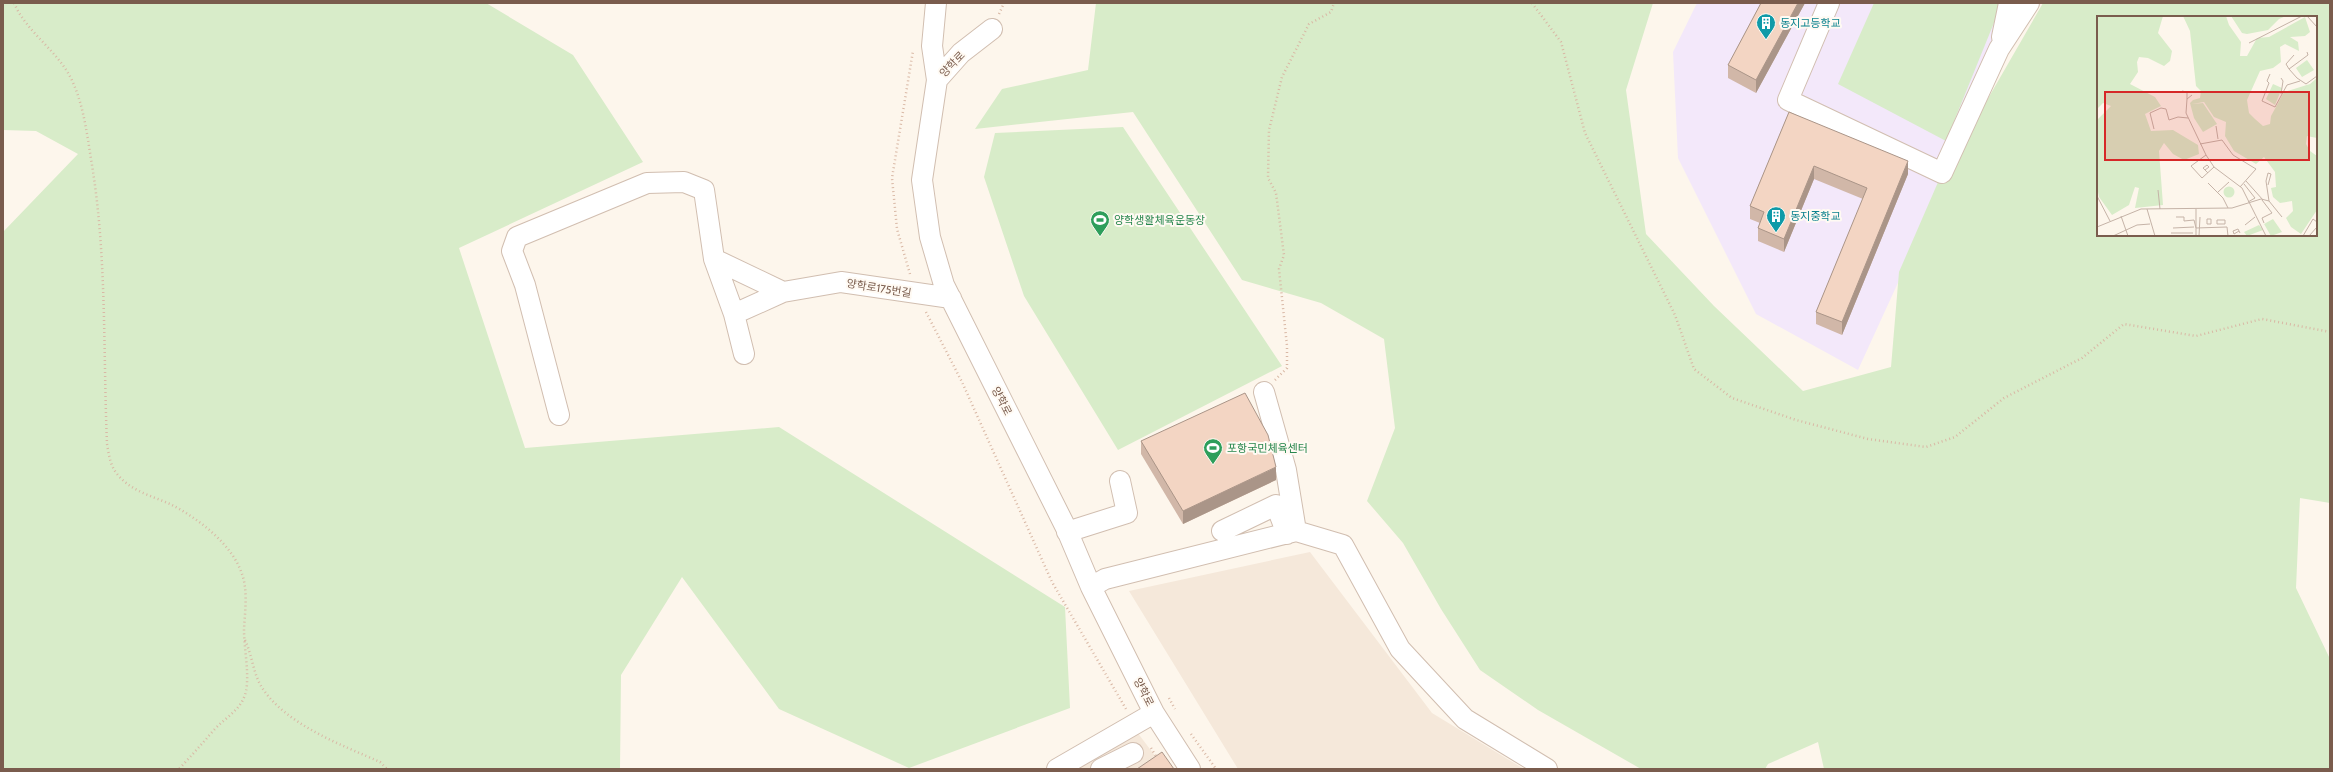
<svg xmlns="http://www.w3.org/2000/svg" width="2333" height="772" font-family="Cabin,'Noto Sans KR',sans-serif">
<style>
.residential{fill:#f5e8da}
.education{fill:#f3e8fa}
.green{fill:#d8ecc9;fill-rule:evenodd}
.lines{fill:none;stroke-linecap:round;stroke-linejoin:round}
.minor-casing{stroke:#d1beb0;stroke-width:22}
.path{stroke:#d9b8a5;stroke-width:2.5;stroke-dasharray:1 3;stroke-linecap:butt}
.minor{stroke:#fff;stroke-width:20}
.wall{fill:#d1b7a8}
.shaded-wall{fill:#aa9588}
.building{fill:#f3d5c3;stroke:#aa9588}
.labels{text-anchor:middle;stroke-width:4;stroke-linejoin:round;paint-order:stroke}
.culture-label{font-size:11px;fill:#0d838f;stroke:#fffaf3;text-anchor:start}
.street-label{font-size:11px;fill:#7a5c4d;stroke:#fffaf3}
.leisure-label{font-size:11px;fill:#27864d;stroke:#fffaf3;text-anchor:start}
.inset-road{fill:none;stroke:#c5b3a7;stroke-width:1}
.view{fill:#d62828;fill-opacity:0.15;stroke:#d62828;stroke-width:2}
.inset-edge{fill:none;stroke:#7a5c4d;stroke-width:2}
</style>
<rect width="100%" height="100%" fill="#fdf6ec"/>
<!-- residential -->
<path class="residential" d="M 1310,552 L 1432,713 L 1524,769 L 1238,769 L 1129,591 Z
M 1134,728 L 1165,769 L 1067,769 Z"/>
<!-- education -->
<path class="education" d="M 1697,3 L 2033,3 L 1962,143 L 1858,370 L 1756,314 L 1678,158 L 1673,52 Z"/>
<!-- green -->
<path class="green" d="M 3,3 L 486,3 L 573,55 L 643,162 L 459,248 L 525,448 L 779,427 L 1065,607 L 1070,708 L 909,768 L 779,709 L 682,577 L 621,675 L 620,769 L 3,769 L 3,232 L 78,154 L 36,131 L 3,130 Z
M 1096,3 L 1653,3 L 1626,90 L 1646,234 L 1714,306 L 1803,391 L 1891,367 L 1899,272 L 1942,173 L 1952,161 L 2043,3 L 2330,3 L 2330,503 L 2300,498 L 2296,588 L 2330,659 L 2330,769 L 1824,769 L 1818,742 L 1768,764 L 1765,769 L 1641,769 L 1538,710 L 1480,670 L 1441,609 L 1403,543 L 1367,501 L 1395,428 L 1384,339 L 1321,303 L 1242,280 L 1133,112 L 975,129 L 1002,89 L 1088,70 ZM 2098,17 L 2316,17 L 2316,235 L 2098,235 Z
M 1874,3 L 2002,3 L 1946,141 L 1838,84 Z
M 1123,127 L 1282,366 L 1118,450 L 1024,296 L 984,177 L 995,133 Z"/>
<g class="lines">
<defs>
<path id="minor" d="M 936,3 L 932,46 L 937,80
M 1829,3 L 1788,100 L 1942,173 L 1999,49 L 2029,3
M 992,29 L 961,53 L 937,80 L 922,180 L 930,237 L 944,285 L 1066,528 L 1091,587 L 1154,713 L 1190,769
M 2002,37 L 2009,3
M 714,259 L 783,292
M 734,314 L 744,354
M 1264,392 L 1286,470 L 1296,531
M 559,415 L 525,285 L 512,251 L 517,237 L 647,183 L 684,182 L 704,190 L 714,259 L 734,314 L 783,292 L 841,282 L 951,298
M 1222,531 L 1276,505 L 1287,534
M 1067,532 L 1127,513 L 1120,481
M 1091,587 L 1105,579 L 1296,531 L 1343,545 L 1400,649 L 1465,719 L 1547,769
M 1057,769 L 1154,713
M 1101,769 L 1133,753"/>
</defs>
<!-- minor casing -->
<use href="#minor" class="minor-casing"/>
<!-- path -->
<path class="path" d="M 14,3 C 28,35 61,52 74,85 C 84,109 87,134 91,159 C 107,253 103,349 107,444 C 109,455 110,466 118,475 C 131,491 152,496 170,504 C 198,518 232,544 242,574 C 248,591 245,611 244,629 C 244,647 248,665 247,683 C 246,709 227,715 213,731 C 202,744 191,756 179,769
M 1532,3 L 1561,42 L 1585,133 L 1675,315 L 1694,369 L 1732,398 L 1796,420 L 1868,439 L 1926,447 L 1955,437 L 2004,398 L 2082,358 L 2124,324 L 2196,336 L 2262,319 L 2330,332
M 999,14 L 1004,3
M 910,274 L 897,229 L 892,178 L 913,51
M 926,312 L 962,382 L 1052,582 L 1126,709
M 1275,380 L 1287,368 L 1287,346 L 1279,269 L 1284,255 L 1276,193 L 1268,178 L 1269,130 L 1282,77 L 1309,24 L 1331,12 L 1334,3
M 245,640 C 252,655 253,672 261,686 C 284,724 342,745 380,762 L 387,769
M 1169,698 L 1175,709
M 1191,734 L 1216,769
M 1151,748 L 1157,758"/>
<!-- minor -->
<use href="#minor" class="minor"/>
</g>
<!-- wall -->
<path class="wall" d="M 1761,3 L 1805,3 L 1756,93 L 1728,78 L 1728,65 Z
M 1789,112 L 1908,174 L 1842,335 L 1816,324 L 1816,312 L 1863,199 L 1814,179 L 1784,252 L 1758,241 L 1758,228 L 1760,223 L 1750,219 L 1750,206 Z
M 1141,441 L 1276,480 L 1183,524 L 1141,454 Z"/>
<!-- shaded-wall -->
<path class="shaded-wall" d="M 1798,3 L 1805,3 L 1756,93 L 1756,80 Z
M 1908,161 L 1908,174 L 1842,335 L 1842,322 Z
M 1814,166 L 1814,179 L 1784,252 L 1784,239 Z
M 1276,467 L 1276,480 L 1183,524 L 1183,511 Z"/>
<!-- building -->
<path class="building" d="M 1761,3 L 1798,3 L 1756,80 L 1728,65 Z
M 1789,112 L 1908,161 L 1842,322 L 1816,312 L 1867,188 L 1814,166 L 1784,239 L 1758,228 L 1764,212 L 1750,206 Z
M 1245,393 L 1268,435 L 1276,467 L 1183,511 L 1141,441 Z
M 1162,752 L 1174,769 L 1137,769 Z"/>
<!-- icons -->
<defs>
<symbol id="building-pin" viewBox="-11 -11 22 30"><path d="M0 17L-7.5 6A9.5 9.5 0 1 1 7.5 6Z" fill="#0f9aa8" stroke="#fffaf3"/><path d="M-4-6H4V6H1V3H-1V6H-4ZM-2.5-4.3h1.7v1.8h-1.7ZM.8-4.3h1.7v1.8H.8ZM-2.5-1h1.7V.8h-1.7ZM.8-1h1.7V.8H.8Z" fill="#fff"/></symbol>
<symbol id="stadium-pin" viewBox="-11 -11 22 30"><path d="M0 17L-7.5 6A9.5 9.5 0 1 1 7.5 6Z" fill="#2e9e5b" stroke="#fffaf3"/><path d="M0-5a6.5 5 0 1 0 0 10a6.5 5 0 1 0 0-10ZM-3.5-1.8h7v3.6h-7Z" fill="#fff"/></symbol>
</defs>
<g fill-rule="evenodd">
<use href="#building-pin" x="1755" y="12" width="22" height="30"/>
<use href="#building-pin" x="1765" y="205" width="22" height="30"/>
<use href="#stadium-pin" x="1089" y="209" width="22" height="30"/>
<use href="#stadium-pin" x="1202" y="437" width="22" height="30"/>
</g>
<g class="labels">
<!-- culture labels -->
<g class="culture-label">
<text x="1780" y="27">동지고등학교</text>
<text x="1790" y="220">동지중학교</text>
</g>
<!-- street labels -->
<g class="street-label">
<text transform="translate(952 64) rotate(-46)" y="4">양학로</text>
<text transform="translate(879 288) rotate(9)" y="4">양학로175번길</text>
<text transform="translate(1002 401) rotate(63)" y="4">양학로</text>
<text transform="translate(1144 692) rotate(63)" y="4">양학로</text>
</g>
<!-- leisure labels -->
<g class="leisure-label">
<text x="1114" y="224">양학생활체육운동장</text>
<text x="1227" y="452">포항국민체육센터</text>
</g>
</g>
<!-- overview -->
<g transform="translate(2097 16)">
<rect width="220" height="220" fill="#fdf6ec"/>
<path d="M 0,0 L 66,0 L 61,17 L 75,35 L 73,45 L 67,50 L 51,42 L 42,41 L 40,46 L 41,56 L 33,68 L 58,81 L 64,90 L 48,98 L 54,115 L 76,114 L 101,129 L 102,138 L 87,144 L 76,138 L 67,127 L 62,135 L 66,189 L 38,192 L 42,172 L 38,171 L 32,189 L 15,199 L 2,181 L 0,171 L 0,104 L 14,90 L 6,87 L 0,93 ZM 86,0 L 129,0 L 132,9 L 144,26 L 143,40 L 150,40 L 160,22 L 172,21 L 208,1 L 213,16 L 208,20 L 193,21 L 201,26 L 202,35 L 188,28 L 183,31 L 184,46 L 176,52 L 163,55 L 150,84 L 152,97 L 158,103 L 166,110 L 173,108 L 174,100 L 187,76 L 213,68 L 220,62 L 220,122 L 210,120 L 209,128 L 213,135 L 220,140 L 220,194 L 204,218 L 194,211 L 189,202 L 196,195 L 195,185 L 183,187 L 176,181 L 174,172 L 179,171 L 178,156 L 167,141 L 159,148 L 137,135 L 128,120 L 129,106 L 117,101 L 107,86 L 95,88 L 106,87 L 120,108 L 106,116 L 97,102 L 93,87 L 96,84 L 103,82 L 104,75 L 99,70 L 93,15 ZM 134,0 L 189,0 L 182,3 L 171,14 L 150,18 L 145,17 ZM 210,44 L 217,54 L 205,61 L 199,52 ZM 176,68 L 185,72 L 178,89 L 169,83 ZM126.5 176a5.5 5.5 0 1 1 11 0a5.5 5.5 0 1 1-11 0ZM 176,203 L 185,216 L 174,220 L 167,208 ZM 162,209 L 166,214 L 150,220 L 147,216 Z" fill="#d8ecc9"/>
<path class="inset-road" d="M 210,0 L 220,11M 152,27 L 205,0M 210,36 L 211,39 L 192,53 L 200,62 L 209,68 L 220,60M 192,53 L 189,48 L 197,39M 173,58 L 170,65 L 172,67 L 165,85 L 178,91 L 190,69 L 203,65M 184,62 L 186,65 L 184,78M 85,75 L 90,76 L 90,83M 95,79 L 90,83 L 89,97 L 109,139 L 117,151 L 145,172 L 169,220M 119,110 L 121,123M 57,113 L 53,97 L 64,92 L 69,93 L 72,104 L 81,101 L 91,102M 103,128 L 125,124 L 136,139 L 159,153 L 143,171M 109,139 L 94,150 L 105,162 L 117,151M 108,154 L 112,151 L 110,149 L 106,152 L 111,157M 149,165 L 166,184M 111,167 L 126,182 L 131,192M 147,168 L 158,182 L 151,186M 171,169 L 174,158 L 171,157M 61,174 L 63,193M 121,176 L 132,166M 0,180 L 13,205M 165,184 L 175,197 L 165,202 L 167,207M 172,185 L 185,201M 50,193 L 58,220M 24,200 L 31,220M 79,201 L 87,201 L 87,205 L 97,204 L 99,212 L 130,211 L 131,220M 110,203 L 114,203 L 114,208 L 110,208 ZM 120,204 L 128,204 L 128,208 L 120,208 ZM 148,209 L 158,201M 0,211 L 44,193 L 135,192 L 164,183 L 172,185 L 169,165 L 171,157M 76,212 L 97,211M 142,215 L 137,218 L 136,215 L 141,213 L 143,217M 74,217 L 96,217M 16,220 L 40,209 L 53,208M 99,220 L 99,193M 102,220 L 103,201M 206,220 L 216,203 L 220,206M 212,220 L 220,211"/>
<path class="view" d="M 8,76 L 212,76 L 212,144 L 8,144 Z"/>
<rect width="220" height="220" class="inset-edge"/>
</g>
<!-- border -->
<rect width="2333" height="772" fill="none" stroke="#7a5c4d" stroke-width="8"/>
</svg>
